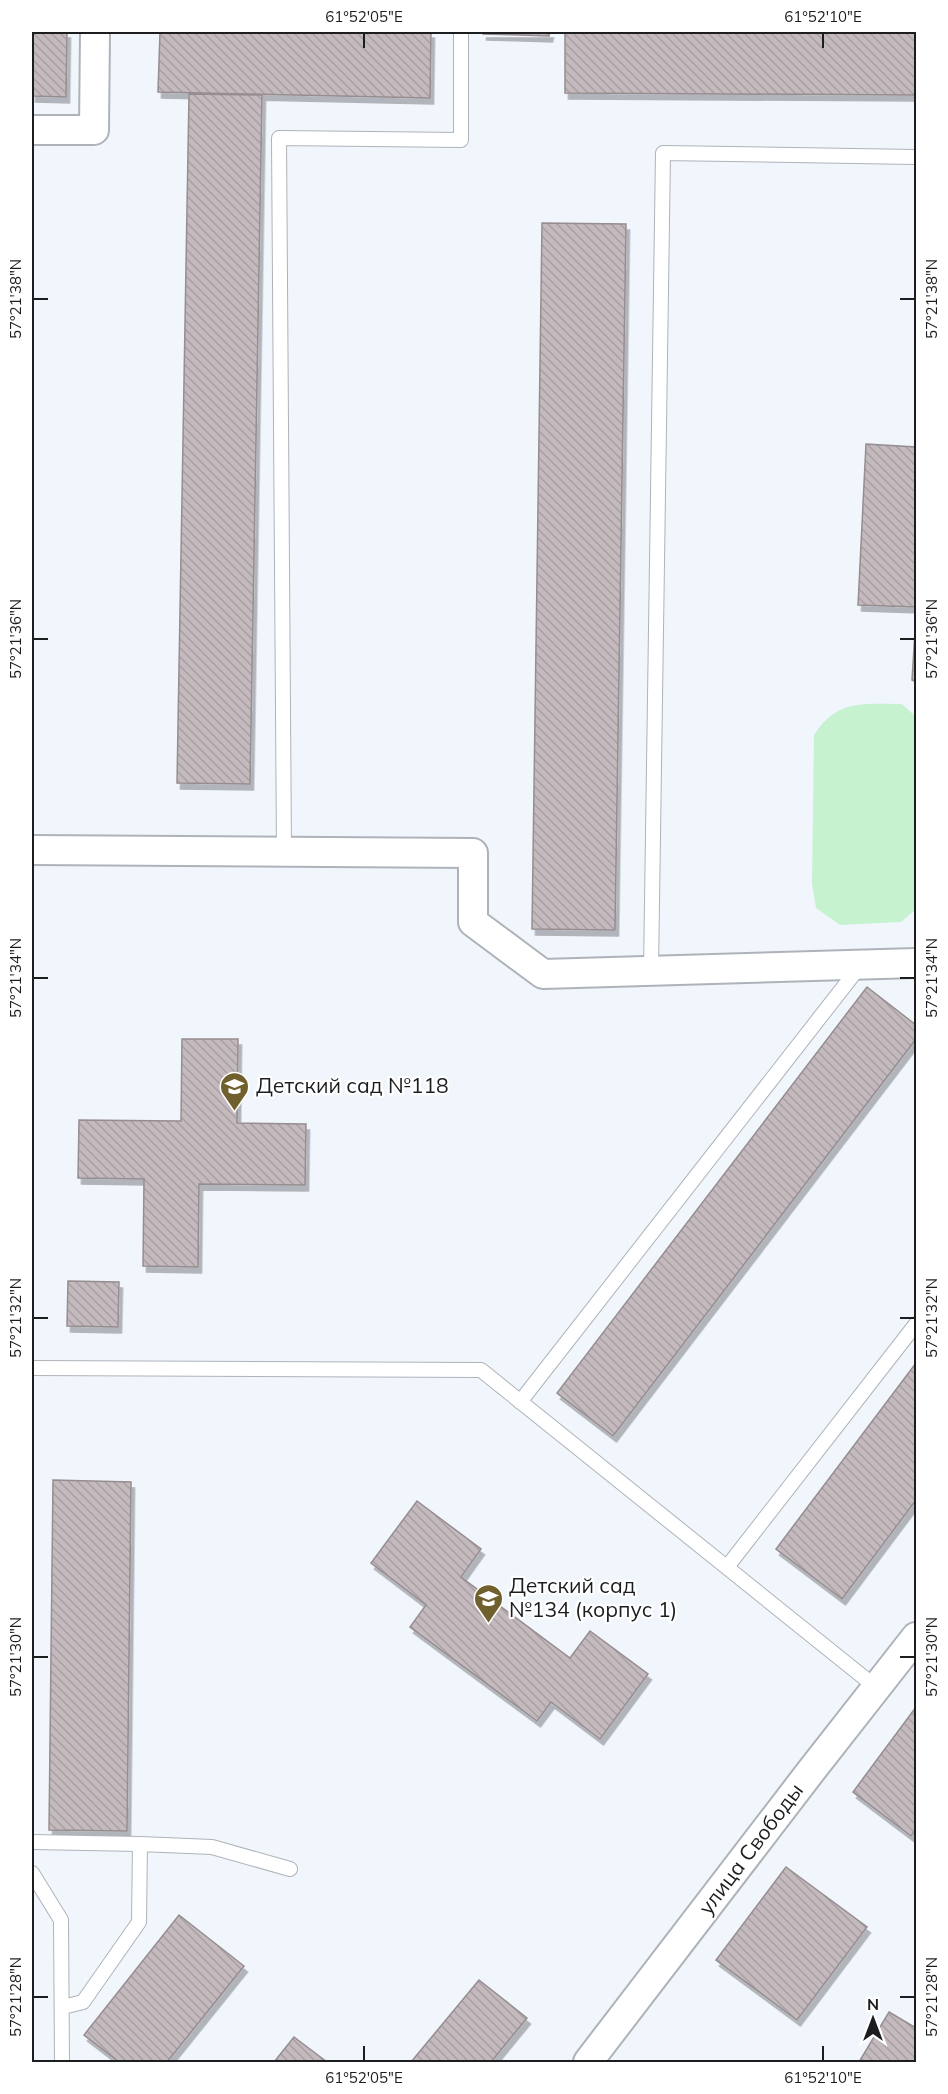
<svg xmlns="http://www.w3.org/2000/svg" width="948" height="2094" font-family="Mulish,sans-serif">
<style>
.pitch{fill:#c6f2d0}
.building{fill:url(#building-back-hatch);stroke:#968d90;stroke-width:1.5;filter:url(#shadow)}
.lines{fill:none;stroke-linecap:round;stroke-linejoin:round}
.service-casing{stroke:#aeb3ba;stroke-width:16}
.minor-casing{stroke:#aeb3ba;stroke-width:32}
.service{stroke:#fff;stroke-width:14}
.minor{stroke:#fff;stroke-width:28}
.ticks{fill:none;stroke:#1b1d1f;stroke-width:2}
.labels{text-anchor:middle;stroke-width:4.5;stroke-linejoin:round;paint-order:stroke}
.poi-label{font-size:21px;fill:#1b1d1f;stroke:#fff;text-anchor:start}
.street-label{font-size:21px;fill:#1b1d1f;stroke:#fff}
.neatline{fill:none;stroke:#1b1d1f;stroke-width:2}
.ticks-label{font-size:15px;text-anchor:middle;fill:#1b1d1f}
</style>
<defs>
<pattern id="building-back-hatch" width="6" height="6" patternUnits="userSpaceOnUse" patternTransform="scale(1.5)"><rect width="6" height="6" fill="#c4babd"/><path d="M-1 5l2 2M0 0l6 6M5-1l2 2" fill="none" stroke="#a89fa2"/></pattern>
<filter id="shadow"><feDropShadow dx="3.5" dy="6" stdDeviation="0" flood-color="#0004"/></filter>
</defs>
<rect width="100%" height="100%" fill="#f1f6fd"/>
<!-- pitch -->
<path class="pitch" d="M 902,704 L 916,717 L 916,909 L 901,922 L 840,925 L 816,908 L 812,884 L 814,735 C 837,699 863,704 902,704 Z"/>
<!-- building -->
<path class="building" d="M 32,32 L 67,32 L 66,97 L 32,96 Z
M 160,32 L 431,32 L 430,98 L 158,92 Z
M 483,32 L 550,32 L 549,36 L 483,34 Z
M 565,32 L 916,32 L 916,95 L 565,93 Z
M 189,94 L 262,95 L 250,784 L 177,783 Z
M 542,223 L 626,224 L 615,930 L 532,929 Z
M 866,444 L 916,447 L 916,607 L 858,605 Z
M 916,615 L 916,682 L 912,680 Z
M 867,987 L 916,1025 L 916,1039 L 613,1436 L 557,1393 Z
M 182,1039 L 238,1039 L 237,1123 L 306,1124 L 305,1185 L 199,1184 L 198,1267 L 143,1266 L 144,1179 L 78,1178 L 79,1120 L 181,1121 Z
M 68,1281 L 119,1282 L 118,1327 L 67,1326 Z
M 916,1363 L 916,1500 L 842,1599 L 776,1549 Z
M 53,1480 L 131,1482 L 127,1831 L 49,1830 Z
M 417,1501 L 481,1549 L 461,1577 L 570,1658 L 590,1631 L 648,1674 L 600,1739 L 551,1702 L 537,1721 L 410,1627 L 426,1605 L 371,1563 Z
M 916,1707 L 916,1829 L 911,1836 L 853,1792 Z
M 786,1867 L 867,1927 L 797,2020 L 716,1960 Z
M 179,1915 L 244,1966 L 167,2062 L 119,2062 L 84,2035 Z
M 479,1980 L 527,2018 L 491,2062 L 411,2062 Z
M 889,2012 L 916,2028 L 916,2062 L 859,2062 Z
M 294,2037 L 327,2062 L 274,2062 Z"/>
<g class="lines">
<defs>
<path id="service" d="M 284,852 L 279,138 L 461,140 L 461,32
M 651,971 L 663,153 L 916,157
M 32,1368 L 481,1370 L 877,1688
M 520,1402 L 860,966
M 727,1567 L 916,1324
M 32,1842 L 140,1844 L 139,1922 L 83,2002 L 63,2007
M 140,1844 L 212,1847 L 290,1869
M 32,1873 L 61,1920 L 62,2062"/>
<path id="minor" d="M 32,130 L 94,130 L 95,32
M 32,850 L 473,853 L 473,922 L 543,974 L 916,963
M 588,2062 L 811,1771 L 916,1637"/>
</defs>
<!-- service casing -->
<use href="#service" class="service-casing"/>
<!-- minor casing -->
<use href="#minor" class="minor-casing"/>
<!-- service -->
<use href="#service" class="service"/>
<!-- minor -->
<use href="#minor" class="minor"/>
</g>
<!-- ticks -->
<path class="ticks" d="M 364,33 L 364,48M 823,33 L 823,48M 33,299 L 48,299M 900,299 L 915,299M 33,639 L 48,639M 900,639 L 915,639M 33,978 L 48,978M 900,978 L 915,978M 33,1318 L 48,1318M 900,1318 L 915,1318M 33,1657 L 48,1657M 900,1657 L 915,1657M 33,1997 L 48,1997M 900,1997 L 915,1997M 364,2046 L 364,2061M 823,2046 L 823,2061"/>
<!-- icons -->
<defs>
<symbol id="school-pin" viewBox="-11 -11 22 30"><path d="M0 17L-7.5 6A9.5 9.5 0 1 1 7.5 6Z" fill="#70602e" stroke="#fff"/><path d="M0-5L7-2L0 1L-7-2ZM-4 1L0 2.5L4 1V4Q0 6-4 4Z" fill="#fff"/></symbol>
</defs>
<g fill-rule="evenodd">
<use href="#school-pin" x="218" y="1070" width="33" height="45"/>
<use href="#school-pin" x="472" y="1582" width="33" height="45"/>
</g>
<g class="labels">
<!-- poi labels -->
<g class="poi-label">
<text x="256" y="1093">Детский сад №118</text>
<text x="509" y="1593">Детский сад<tspan x="509" dy="24">№134 (корпус 1)</tspan></text>
</g>
<!-- street labels -->
<g class="street-label">
<text transform="translate(751 1849) rotate(-53)" y="7">улица Свободы</text>
</g>
</g>
<!-- border -->
<rect width="948" height="2094" fill="none" stroke="#ffffff" stroke-width="66"/>
<!-- north arrow -->
<g transform="translate(873 2019)" stroke="#ffffff" stroke-width="4.5" paint-order="stroke">
<path d="M0-4.5L10 22L0 15L-10 22Z" fill="#1b1d1f"/>
<text y="-9" font-size="16" font-weight="bold" text-anchor="middle" fill="#1b1d1f">N</text>
</g>
<rect x="33" y="33" width="882" height="2028" class="neatline"/>
<g class="ticks-label">
<text x="364" y="22">61°52'05"E</text>
<text x="823" y="22">61°52'10"E</text>
<text transform="translate(16 299) rotate(-90)" y="5">57°21'38"N</text>
<text transform="translate(932 299) rotate(-90)" y="5">57°21'38"N</text>
<text transform="translate(16 639) rotate(-90)" y="5">57°21'36"N</text>
<text transform="translate(932 639) rotate(-90)" y="5">57°21'36"N</text>
<text transform="translate(16 978) rotate(-90)" y="5">57°21'34"N</text>
<text transform="translate(932 978) rotate(-90)" y="5">57°21'34"N</text>
<text transform="translate(16 1318) rotate(-90)" y="5">57°21'32"N</text>
<text transform="translate(932 1318) rotate(-90)" y="5">57°21'32"N</text>
<text transform="translate(16 1657) rotate(-90)" y="5">57°21'30"N</text>
<text transform="translate(932 1657) rotate(-90)" y="5">57°21'30"N</text>
<text transform="translate(16 1997) rotate(-90)" y="5">57°21'28"N</text>
<text transform="translate(932 1997) rotate(-90)" y="5">57°21'28"N</text>
<text x="364" y="2083">61°52'05"E</text>
<text x="823" y="2083">61°52'10"E</text>
</g>
</svg>
